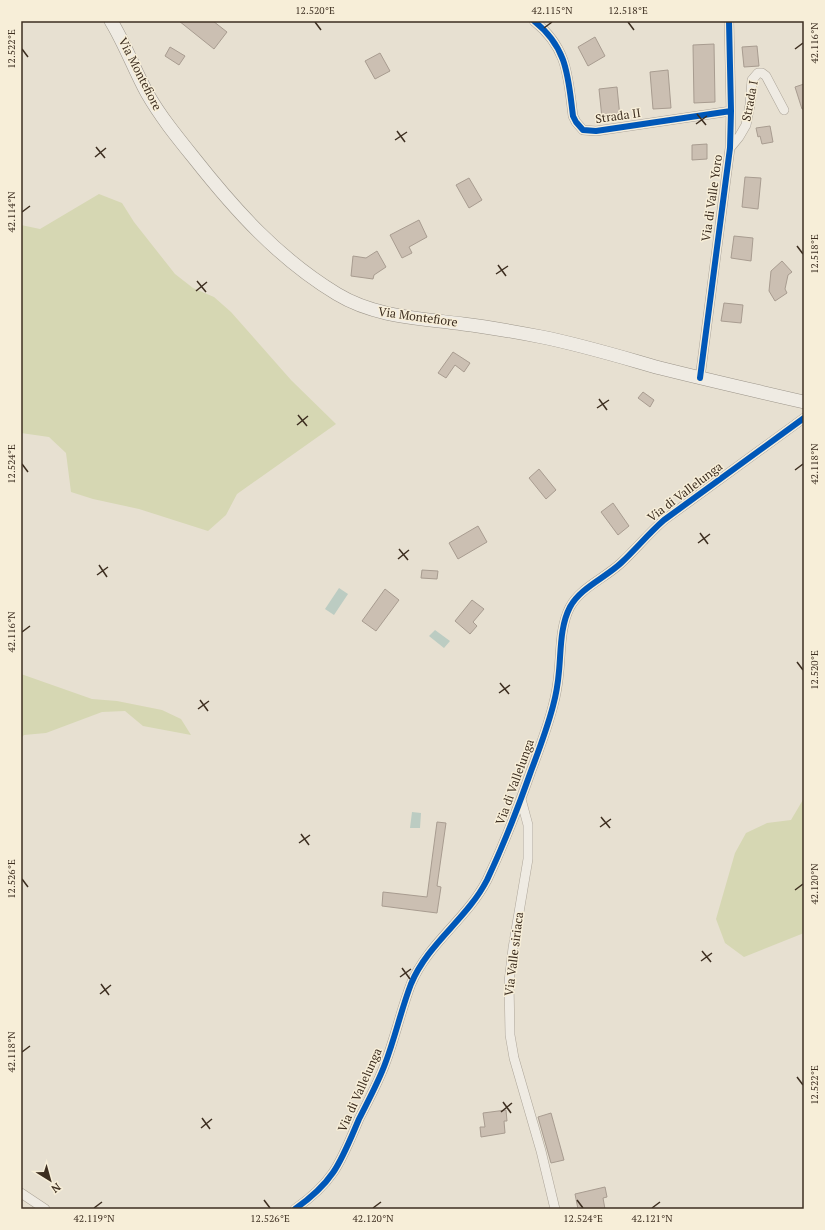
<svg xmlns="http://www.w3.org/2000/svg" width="825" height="1230" font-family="'PT Serif',serif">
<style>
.green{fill:#d6d7b3}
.water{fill:#bcccc2}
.building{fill:#cbbfb2;stroke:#a89c90}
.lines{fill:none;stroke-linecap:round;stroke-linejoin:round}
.street-casing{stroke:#ada599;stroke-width:10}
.secondary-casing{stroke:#9c958a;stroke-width:14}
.street{stroke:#efebe3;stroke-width:9}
.secondary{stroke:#efebe3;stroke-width:13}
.cycleway-casing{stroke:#f7eed8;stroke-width:8}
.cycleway{stroke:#0057b8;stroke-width:6}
.ticks{fill:none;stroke:#3d2e20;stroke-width:1.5}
.labels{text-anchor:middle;stroke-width:3;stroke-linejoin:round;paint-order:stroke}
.street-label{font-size:12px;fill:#3d2e20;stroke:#f7eed8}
.neatline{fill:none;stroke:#3d2e20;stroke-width:1.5}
.ticks-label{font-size:10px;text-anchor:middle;fill:#3d2e20}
</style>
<rect width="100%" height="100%" fill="#e7e0d1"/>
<!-- green -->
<path class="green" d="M 99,194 L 122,203 L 134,222 L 175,274 L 193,288 L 214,297 L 231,312 L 291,380 L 336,424 L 237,494 L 226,515 L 208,531 L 139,509 L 93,499 L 71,492 L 66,453 L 49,437 L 21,433 L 21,225 L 40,229 Z
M 21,674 L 92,699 L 117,701 L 162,710 L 181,719 L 191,735 L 143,726 L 125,711 L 102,712 L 46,733 L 24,735 L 21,738 Z
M 804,798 L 804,933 L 744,957 L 725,943 L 716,919 L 735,853 L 746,833 L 767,823 L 791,820 Z"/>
<!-- water -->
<path class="water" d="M 339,588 L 348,594 L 334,615 L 325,609 Z
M 435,630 L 450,641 L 444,648 L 429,636 Z
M 412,812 L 421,813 L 420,828 L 410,828 Z"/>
<!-- building -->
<path class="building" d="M 179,21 L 213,21 L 227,32 L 214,49 Z
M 595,37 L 605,56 L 588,66 L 578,47 Z
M 714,44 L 715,102 L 694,103 L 693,45 Z
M 757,46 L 759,66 L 744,67 L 742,47 Z
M 170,47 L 185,56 L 179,65 L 165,56 Z
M 380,53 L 390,71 L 375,79 L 365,61 Z
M 668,70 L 671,108 L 653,109 L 650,72 Z
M 804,84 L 804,109 L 802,109 L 795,87 Z
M 617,87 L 620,117 L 602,118 L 599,89 Z
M 770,126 L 773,142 L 762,144 L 760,136 L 758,137 L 756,128 Z
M 707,144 L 707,159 L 692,160 L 692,145 Z
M 745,177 L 761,178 L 758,209 L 742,207 Z
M 469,178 L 482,200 L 469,208 L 456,185 Z
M 419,220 L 427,237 L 409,247 L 412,253 L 402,258 L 390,235 Z
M 734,236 L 753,238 L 751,261 L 731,258 Z
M 377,251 L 386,267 L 374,275 L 373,279 L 351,276 L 353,256 L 366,258 Z
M 782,261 L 792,272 L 788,275 L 785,289 L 787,293 L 775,301 L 769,291 L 771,271 Z
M 724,303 L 743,305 L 741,323 L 721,321 Z
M 453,352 L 470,363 L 464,372 L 455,365 L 446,378 L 438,373 Z
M 643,392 L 654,400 L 650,407 L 638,398 Z
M 539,469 L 556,490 L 546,499 L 529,478 Z
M 613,503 L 629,526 L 618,535 L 601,512 Z
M 478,526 L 487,542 L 458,559 L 449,543 Z
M 422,570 L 438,571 L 437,579 L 421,578 Z
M 385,589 L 399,600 L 376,631 L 362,621 Z
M 472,600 L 484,609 L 473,622 L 477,626 L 470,634 L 455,621 Z
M 437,822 L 446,823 L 437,886 L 441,887 L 437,913 L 382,906 L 383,892 L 427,897 Z
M 506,1110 L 507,1121 L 504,1121 L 505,1133 L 481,1137 L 480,1127 L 485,1127 L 483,1113 Z
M 551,1113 L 564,1160 L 551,1163 L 538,1117 Z
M 605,1187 L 607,1197 L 603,1198 L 605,1209 L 578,1209 L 575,1194 Z"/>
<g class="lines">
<defs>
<path id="street" d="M 534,21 C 568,48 568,77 573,116 L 576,122 L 583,130 L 596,131 L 731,111
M 730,148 L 739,137 L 746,125 L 750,105 L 752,80 L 758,73 L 762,73 L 766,76 L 784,110
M 700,378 L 730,148 L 731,111 L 729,21
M 521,799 L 528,825 L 528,859 L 513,948 L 509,982 L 510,1035 L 514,1058 L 541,1151 L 555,1209
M 21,1193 L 45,1209
M 295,1209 C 335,1181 341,1161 359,1119 C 368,1101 378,1083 385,1064 C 395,1038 401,1010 411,984 C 428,943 467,919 487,880 C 504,844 518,808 531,771 C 539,750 547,729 553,706 C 556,695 558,683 559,671 C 561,651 560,626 570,607 C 580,588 605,578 621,563 C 636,549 648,534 664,520 L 804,418"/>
<path id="secondary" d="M 111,21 C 125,44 134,69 147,93 C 160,116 177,137 194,158 C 235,210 279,259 337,294 C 375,317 419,318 463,324 C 489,327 516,332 542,337 C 582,345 621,357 660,368 C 708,380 756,391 804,402"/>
</defs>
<!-- street casing -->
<use href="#street" class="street-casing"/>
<!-- secondary casing -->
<use href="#secondary" class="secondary-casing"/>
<!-- street -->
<use href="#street" class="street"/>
<!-- secondary -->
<use href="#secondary" class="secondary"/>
<defs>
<path id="cycleway" d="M 534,21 C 568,48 568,77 573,116 L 576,122 L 583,130 L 596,131 L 731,111
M 700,378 L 730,148 L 731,111 L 729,21
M 295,1209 C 335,1181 341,1161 359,1119 C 368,1101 378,1083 385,1064 C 395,1038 401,1010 411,984 C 428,943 467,919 487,880 C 504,844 518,808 531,771 C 539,750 547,729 553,706 C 556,695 558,683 559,671 C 561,651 560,626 570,607 C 580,588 605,578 621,563 C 636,549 648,534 664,520 L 804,418"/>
</defs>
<!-- cycleway casing -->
<use href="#cycleway" class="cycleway-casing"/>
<!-- cycleway -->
<use href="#cycleway" class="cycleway"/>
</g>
<!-- ticks -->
<path class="ticks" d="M 315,22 L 321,30M 628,22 L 634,30M 544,28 L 552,22M 22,49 L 28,57M 795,49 L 803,43M 697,114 L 706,125M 696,124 L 707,116M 397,131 L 405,142M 395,140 L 407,132M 96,147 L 105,158M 95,157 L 106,148M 22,212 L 30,206M 797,246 L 803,254M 498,265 L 506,276M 496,274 L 508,266M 197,281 L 206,292M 196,291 L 207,282M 599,399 L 607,410M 597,408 L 609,400M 298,415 L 307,426M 297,425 L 308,416M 22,464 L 28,472M 795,470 L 803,464M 700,533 L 708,544M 698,543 L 710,534M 399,549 L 408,560M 398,559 L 409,550M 99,565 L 107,577M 97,575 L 108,567M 22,632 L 30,626M 797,662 L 803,670M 500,683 L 509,694M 499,693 L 510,685M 200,700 L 208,711M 198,709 L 209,701M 601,817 L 610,828M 600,827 L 611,819M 301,834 L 309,845M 299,843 L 310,835M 22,879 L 28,887M 795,890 L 803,884M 702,951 L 711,962M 701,961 L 712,953M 402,968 L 410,979M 400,977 L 411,969M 101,984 L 109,995M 100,994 L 111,985M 22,1052 L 30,1046M 797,1077 L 803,1085M 503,1102 L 511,1113M 501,1112 L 512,1103M 202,1118 L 210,1129M 201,1128 L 212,1119M 264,1200 L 270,1208M 577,1200 L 583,1208M 94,1208 L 102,1202M 373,1208 L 381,1202M 652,1208 L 660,1202"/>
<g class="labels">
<!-- street labels -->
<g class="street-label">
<text transform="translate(140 74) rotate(63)" y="4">Via Montefiore</text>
<text transform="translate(750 101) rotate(-79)" y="4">Strada I</text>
<text transform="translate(618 116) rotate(-8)" y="4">Strada II</text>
<text transform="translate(712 198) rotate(-82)" y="4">Via di Valle Yoro</text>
<text transform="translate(418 317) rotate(8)" y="4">Via Montefiore</text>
<text transform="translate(685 492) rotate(-37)" y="4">Via di Vallelunga</text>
<text transform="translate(515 782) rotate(-70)" y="4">Via di Vallelunga</text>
<text transform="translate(514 954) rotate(-83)" y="4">Via Valle siriaca</text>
<text transform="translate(360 1090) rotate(-66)" y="4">Via di Vallelunga</text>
</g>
</g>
<!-- border -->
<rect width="825" height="1230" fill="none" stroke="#f7eed8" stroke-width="44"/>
<!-- north arrow -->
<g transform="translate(50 1180) rotate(143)" stroke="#f7eed8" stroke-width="3" paint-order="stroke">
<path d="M0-3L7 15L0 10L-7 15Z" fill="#3d2e20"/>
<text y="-6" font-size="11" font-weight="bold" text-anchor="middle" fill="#3d2e20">N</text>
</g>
<rect x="22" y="22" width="781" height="1186" class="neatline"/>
<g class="ticks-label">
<text x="315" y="14">12.520°E</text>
<text x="552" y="14">42.115°N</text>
<text x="628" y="14">12.518°E</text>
<text transform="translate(814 43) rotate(-90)" y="4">42.116°N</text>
<text transform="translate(11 49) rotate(-90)" y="4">12.522°E</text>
<text transform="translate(11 212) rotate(-90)" y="4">42.114°N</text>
<text transform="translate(814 254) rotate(-90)" y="4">12.518°E</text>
<text transform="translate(814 464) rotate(-90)" y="4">42.118°N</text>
<text transform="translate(11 464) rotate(-90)" y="4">12.524°E</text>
<text transform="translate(11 632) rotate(-90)" y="4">42.116°N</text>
<text transform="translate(814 670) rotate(-90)" y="4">12.520°E</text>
<text transform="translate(11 879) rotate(-90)" y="4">12.526°E</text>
<text transform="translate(814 884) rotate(-90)" y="4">42.120°N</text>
<text transform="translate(11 1052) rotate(-90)" y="4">42.118°N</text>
<text transform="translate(814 1085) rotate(-90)" y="4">12.522°E</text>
<text x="94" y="1222">42.119°N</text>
<text x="270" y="1222">12.526°E</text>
<text x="373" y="1222">42.120°N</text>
<text x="583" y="1222">12.524°E</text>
<text x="652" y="1222">42.121°N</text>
</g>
</svg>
